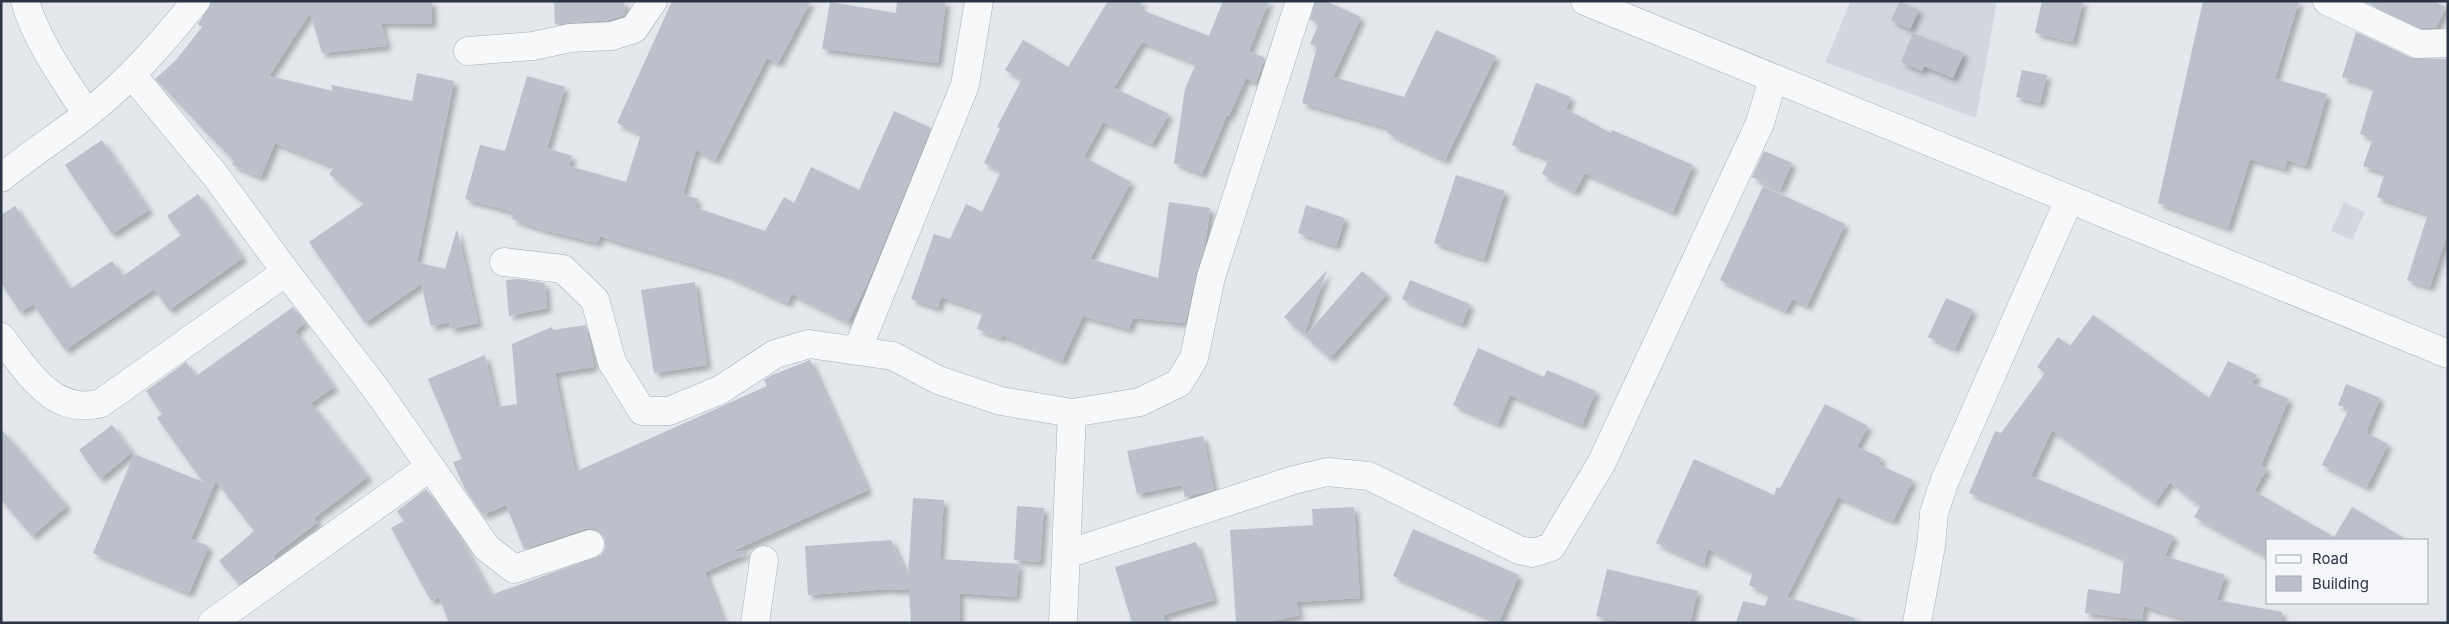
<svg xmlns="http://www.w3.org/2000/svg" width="2449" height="624" font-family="Inter,sans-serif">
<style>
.built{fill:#d2d6de}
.building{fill:#bbc0ca;filter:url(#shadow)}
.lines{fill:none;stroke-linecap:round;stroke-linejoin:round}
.minor-casing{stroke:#a9aeb7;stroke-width:29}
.tertiary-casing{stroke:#a9aeb7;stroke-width:29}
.minor{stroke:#f7f8fa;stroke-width:28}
.tertiary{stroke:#f7f8fa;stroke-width:28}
</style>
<defs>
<filter id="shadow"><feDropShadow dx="4.5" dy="4.5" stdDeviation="2.5" flood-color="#0004"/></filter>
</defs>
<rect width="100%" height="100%" fill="#e4e7ec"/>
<!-- built -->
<path class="built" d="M 1851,1 L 1997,1 L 1976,118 L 1825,62 Z
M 2344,202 L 2365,212 L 2352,240 L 2331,231 Z"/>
<!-- building -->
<path class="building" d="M 212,1 L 432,1 L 432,24 L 381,23 L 387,46 L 322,53 L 310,13 L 269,76 L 333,91 L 331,85 L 412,101 L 417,73 L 454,81 L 417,262 L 445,269 L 457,229 L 478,323 L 451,329 L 449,322 L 431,326 L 421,284 L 365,323 L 309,242 L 364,204 L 329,174 L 335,167 L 275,143 L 261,177 L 232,165 L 234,161 L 155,79 L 177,59 L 202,27 L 198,24 Z
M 582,1 L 624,1 L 625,15 L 609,20 L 555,24 L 554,2 Z
M 672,1 L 811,1 L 778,63 L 767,58 L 715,160 L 696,150 L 683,194 L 698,199 L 694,207 L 765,231 L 784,197 L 794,203 L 811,167 L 859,190 L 894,111 L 931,128 L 866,286 L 848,322 L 792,294 L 787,303 L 729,276 L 731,276 L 600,236 L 598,243 L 548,231 L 512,219 L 514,212 L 465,199 L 480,145 L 505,151 L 527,76 L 565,87 L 547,148 L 572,156 L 569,166 L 626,182 L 641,134 L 617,123 Z
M 897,1 L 946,1 L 938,63 L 822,49 L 830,2 L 896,13 Z
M 1108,1 L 1142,1 L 1139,9 L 1209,36 L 1223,1 L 1269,1 L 1249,51 L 1265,58 L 1256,83 L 1246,78 L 1229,116 L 1227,115 L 1202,174 L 1174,163 L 1185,89 L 1196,63 L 1142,42 L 1114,88 L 1169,114 L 1152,144 L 1103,122 L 1084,157 L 1131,182 L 1090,259 L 1158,278 L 1169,202 L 1210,208 L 1205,245 L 1196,274 L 1185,323 L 1133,318 L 1129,329 L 1083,316 L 1062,361 L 1002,335 L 1001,338 L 977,329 L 983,311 L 941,297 L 938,308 L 911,299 L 934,234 L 950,239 L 966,204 L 982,212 L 1001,171 L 984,163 L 1000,128 L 997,127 L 1022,79 L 1005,70 L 1023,40 L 1068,67 Z
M 1315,1 L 1326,1 L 1361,17 L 1333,77 L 1404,97 L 1436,30 L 1496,56 L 1445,160 L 1387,133 L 1389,128 L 1302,103 L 1317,47 L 1310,44 L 1319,23 L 1310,20 Z
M 1900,1 L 1919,10 L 1910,29 L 1891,20 Z
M 2042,1 L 2083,1 L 2073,42 L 2035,33 Z
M 2203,1 L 2299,1 L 2275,79 L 2327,94 L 2306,166 L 2287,160 L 2285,169 L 2250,159 L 2228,228 L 2158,203 Z
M 2433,1 L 2446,7 L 2436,28 L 2421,28 L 2365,2 Z
M 2356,32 L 2412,58 L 2448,59 L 2448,232 L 2430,287 L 2407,280 L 2428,214 L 2377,197 L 2385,173 L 2363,166 L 2373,138 L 2360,134 L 2374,87 L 2342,77 Z
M 1913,33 L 1964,53 L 1953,78 L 1924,66 L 1922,71 L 1901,62 Z
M 2022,70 L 2047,75 L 2040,103 L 2016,97 Z
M 1536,83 L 1571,97 L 1566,109 L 1611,133 L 1612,130 L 1693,165 L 1673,212 L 1585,173 L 1575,192 L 1542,174 L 1549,159 L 1512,145 Z
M 102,140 L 149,210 L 112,234 L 65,165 Z
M 1764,151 L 1792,163 L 1780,190 L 1752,177 Z
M 1456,175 L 1505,191 L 1484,259 L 1434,243 Z
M 1763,186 L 1845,224 L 1807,306 L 1792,299 L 1786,311 L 1720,280 Z
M 198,194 L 243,258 L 169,310 L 154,289 L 65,350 L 33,304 L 20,312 L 1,283 L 1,215 L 15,206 L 70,289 L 112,261 L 123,276 L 181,235 L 167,216 Z
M 1306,205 L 1345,218 L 1336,246 L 1298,233 Z
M 1327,270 L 1304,335 L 1284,317 Z
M 1362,271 L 1387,294 L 1330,358 L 1305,336 Z
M 518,279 L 545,283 L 547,308 L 509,316 L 506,280 Z
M 1410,280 L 1470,304 L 1462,324 L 1402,299 Z
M 695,282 L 707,365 L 654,373 L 641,290 Z
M 1946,298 L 1973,310 L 1955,349 L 1928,337 Z
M 293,307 L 305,323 L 295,331 L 334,387 L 311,403 L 368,477 L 314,518 L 318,522 L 273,556 L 275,559 L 239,584 L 219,561 L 254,531 L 216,481 L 191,539 L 209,546 L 189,593 L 93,553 L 134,454 L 203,482 L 157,418 L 162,414 L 146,391 L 186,362 L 196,376 Z
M 2093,315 L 2209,398 L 2228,361 L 2257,375 L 2252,383 L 2289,399 L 2261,465 L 2267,469 L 2254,491 L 2334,537 L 2352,507 L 2407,540 L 2268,540 L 2268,557 L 2194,517 L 2200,506 L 2170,482 L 2155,503 L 2052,430 L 2031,476 L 2174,536 L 2165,556 L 2225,575 L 2217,600 L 2282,612 L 2281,623 L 2198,623 L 2144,606 L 2142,620 L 2085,613 L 2088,589 L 2120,594 L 2124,558 L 1969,493 L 1995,431 L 2001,433 L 2045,373 L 2037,367 L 2058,337 L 2070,346 Z
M 586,325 L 594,367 L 555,373 L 575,472 L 767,386 L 764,380 L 770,376 L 810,360 L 868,490 L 731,552 L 747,551 L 748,553 L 705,572 L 724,623 L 449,623 L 439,597 L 431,601 L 391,528 L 404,521 L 397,511 L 426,489 L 456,531 L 491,595 L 601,555 L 605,548 L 605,540 L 601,533 L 594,529 L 585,529 L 524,549 L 506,505 L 483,515 L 465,489 L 453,462 L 462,459 L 428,379 L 485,355 L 497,407 L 517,404 L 512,344 L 552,327 L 553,330 Z
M 1478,348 L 1544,377 L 1547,370 L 1596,391 L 1582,425 L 1510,395 L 1498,424 L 1453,405 Z
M 2346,384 L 2380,398 L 2366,433 L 2388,444 L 2367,487 L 2322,465 L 2349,409 L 2338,405 Z
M 1825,404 L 1868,426 L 1857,447 L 1882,458 L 1879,465 L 1913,480 L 1893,521 L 1838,497 L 1787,597 L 1855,618 L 1854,623 L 1736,623 L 1743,601 L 1765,606 L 1769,594 L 1749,585 L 1753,572 L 1708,549 L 1704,565 L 1656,543 L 1694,459 L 1774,495 L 1777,487 L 1780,488 Z
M 112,425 L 132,452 L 100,479 L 79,450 Z
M 1,429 L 67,506 L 32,536 L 1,500 Z
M 1203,436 L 1214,490 L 1185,497 L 1182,485 L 1137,494 L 1127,451 Z
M 913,498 L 944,500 L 940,559 L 1019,564 L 1016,597 L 959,593 L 960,623 L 911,623 L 909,590 L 888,589 L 808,595 L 805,546 L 891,540 L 908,578 Z
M 1017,506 L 1044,508 L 1040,562 L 1014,560 Z
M 1354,507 L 1360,598 L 1296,602 L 1300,615 L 1264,623 L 1236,623 L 1230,530 L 1313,525 L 1312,509 Z
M 1413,529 L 1519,575 L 1499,622 L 1393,576 Z
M 1196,542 L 1214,600 L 1163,615 L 1166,623 L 1132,623 L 1115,567 Z
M 1607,569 L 1698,591 L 1690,623 L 1625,623 L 1596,616 Z"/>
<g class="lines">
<defs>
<path id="minor" d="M 25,1 C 37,42 64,79 87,114
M 2327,1 L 2418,44 L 2448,43
M 468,51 L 533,46 L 570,38 L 612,36 L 634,29 L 653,1
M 132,75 L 215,175 L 286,272 L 376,389 L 487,548 L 514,569 L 590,544
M 1,178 C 29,155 59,136 87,114 C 129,81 163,42 196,1
M 504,262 L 563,269 L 595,300 L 612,362 L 642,411 L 669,411 L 720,390 L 775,354 L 809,344 L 893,356 L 938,380 L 1001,401 L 1072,413 L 1140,402 L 1179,383 L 1194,358 L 1211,277 L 1300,1
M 1,337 C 27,370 53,417 101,403 L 286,272
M 857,351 L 965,85 L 979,1
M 1067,554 L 1294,480 L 1327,472 L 1369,476 L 1519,550 L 1533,553 L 1551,547 L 1601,464 L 1760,123 L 1773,79
M 1917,622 L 1931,546 L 1934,513 L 1945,480 L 2069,200
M 212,623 L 430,467
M 755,623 L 764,560
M 1063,623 L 1072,413"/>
<path id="tertiary" d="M 1585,1 L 2448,354"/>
</defs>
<!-- minor casing -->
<use href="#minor" class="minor-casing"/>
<!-- tertiary casing -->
<use href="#tertiary" class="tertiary-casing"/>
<!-- minor -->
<use href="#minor" class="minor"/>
<!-- tertiary -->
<use href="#tertiary" class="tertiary"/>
</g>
<!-- border -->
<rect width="2449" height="624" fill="none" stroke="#2b3445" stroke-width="5"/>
<!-- legend -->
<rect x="2266" y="539" width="162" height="65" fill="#f4f6f9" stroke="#a4a8b1"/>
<rect x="2276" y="555" width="25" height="8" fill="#f7f8fa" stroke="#a4a8b1"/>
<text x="2312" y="564" font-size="15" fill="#2b3445">Road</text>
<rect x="2276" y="576" width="25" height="15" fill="#bbc0ca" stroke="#a4a8b1"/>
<text x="2312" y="589" font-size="15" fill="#2b3445">Building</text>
</svg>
